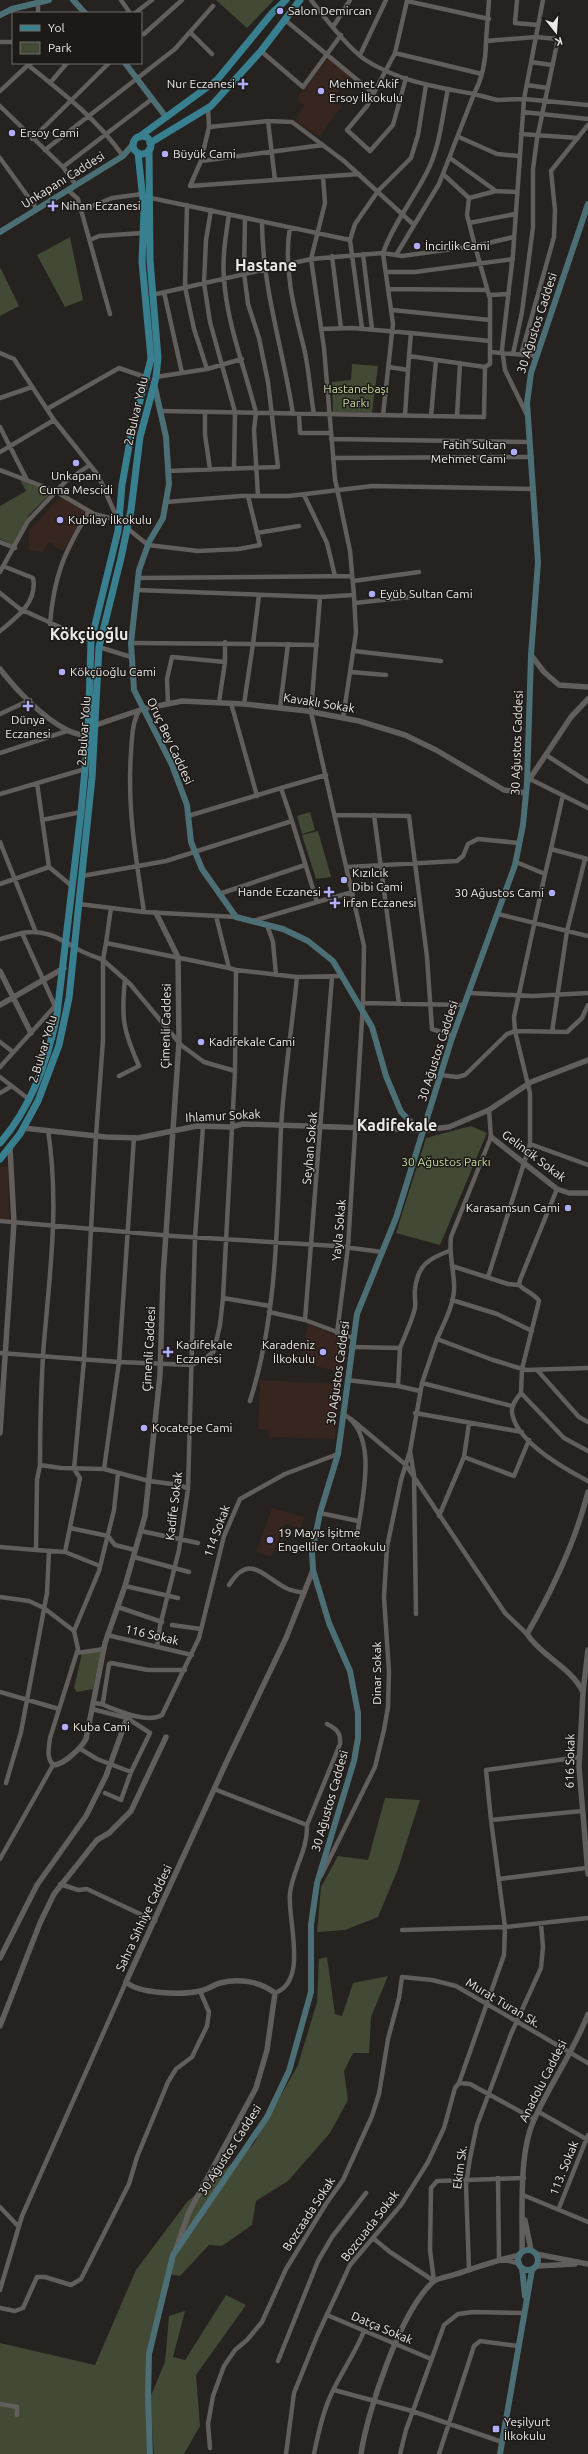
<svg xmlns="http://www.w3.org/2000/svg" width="588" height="2454" font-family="Ubuntu,sans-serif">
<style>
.education{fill:#37251f}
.green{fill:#424935}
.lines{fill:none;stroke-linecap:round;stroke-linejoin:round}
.minor{stroke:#615e5c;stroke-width:4.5}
.tertiary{stroke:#615e5c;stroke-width:5.5}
.secondary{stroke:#4c6f76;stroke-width:6}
.primary{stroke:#388090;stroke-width:7}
.poi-dot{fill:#b1adfa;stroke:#1c1917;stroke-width:1.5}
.labels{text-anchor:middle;stroke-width:3;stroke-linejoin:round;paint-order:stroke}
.poi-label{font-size:12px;fill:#eceae9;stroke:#1c1917;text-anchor:start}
.street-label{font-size:12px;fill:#eceae9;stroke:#1c1917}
.park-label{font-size:12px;fill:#c6da9d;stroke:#1c1917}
.district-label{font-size:16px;font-weight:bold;fill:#eceae9;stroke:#1c1917}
</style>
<rect width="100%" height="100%" fill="#252220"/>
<!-- education -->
<path class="education" d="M 329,57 L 351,77 L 332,99 L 342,106 L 319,137 L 295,120 L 304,105 L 297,98 Z
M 63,497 L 86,512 L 63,551 L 49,542 L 43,552 L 29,550 L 29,529 L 33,527 L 54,503 Z
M 0,1167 L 8,1167 L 9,1219 L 0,1219 Z
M 308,1324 L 348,1341 L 339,1372 L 300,1362 Z
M 260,1380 L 338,1384 L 335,1439 L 269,1437 L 268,1430 L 258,1429 Z
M 272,1508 L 304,1517 L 301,1528 L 285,1524 L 271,1557 L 256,1552 Z"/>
<!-- green -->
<path class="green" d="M 216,0 L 274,0 L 247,28 Z
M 70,237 L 83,300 L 65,307 L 37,255 Z
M 0,267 L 19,306 L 0,316 Z
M 352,364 L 378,366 L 372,413 L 333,412 L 332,382 L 351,380 Z
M 20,480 L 52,492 L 29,515 L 13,545 L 0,539 L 0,506 L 26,491 Z
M 310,812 L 315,830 L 302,834 L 297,816 Z
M 318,831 L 331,877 L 316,879 L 302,835 Z
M 471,1126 L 487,1133 L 440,1245 L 396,1233 L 426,1138 Z
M 101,1651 L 93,1689 L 77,1692 L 74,1688 L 82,1653 Z
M 385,1798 L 420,1800 L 398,1869 L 378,1917 L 345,1930 L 317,1932 L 321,1887 L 338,1856 L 368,1860 Z
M 327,1957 L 335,2014 L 342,2016 L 353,1983 L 388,1976 L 371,2017 L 369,2053 L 353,2053 L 344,2071 L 348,2100 L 330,2133 L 288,2181 L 256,2201 L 252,2225 L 222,2246 L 209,2245 L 180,2276 L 167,2274 L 146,2355 L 149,2454 L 0,2454 L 0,2343 L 95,2365 L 136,2270 L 187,2202 L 253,2145 L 298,2065 L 317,2002 L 319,1959 Z
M 226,2295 L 246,2305 L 196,2375 L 200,2426 L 184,2454 L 154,2454 L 150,2398 L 165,2362 L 169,2316 L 185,2311 L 173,2357 L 185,2360 Z"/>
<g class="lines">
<!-- minor -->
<path class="minor" d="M 121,0 L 130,13
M 311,0 C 324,17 347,47 364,59 C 397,81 436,87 474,94 C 483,77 486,60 486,41
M 489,0 L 486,41 L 536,37 L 558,39 L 537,139 L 533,169 L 533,227 L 522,312 L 513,354
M 517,0 L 515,23 L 538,25
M 38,3 L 38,13
M 135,13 L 152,0
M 284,19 L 373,93
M 333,27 L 350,0
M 190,32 L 212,54
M 144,34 L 182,0
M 0,42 L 13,42
M 261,51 L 303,87 L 341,35
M 395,53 L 482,74
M 360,55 L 386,0
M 531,62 L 552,65
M 31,63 L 28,65 C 63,93 97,119 123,156
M 406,78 L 393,125 L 370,151 L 347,130 L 367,106 L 395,53 L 407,1 L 489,19
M 50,83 L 67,63
M 527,85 L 548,88
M 0,91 L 28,65
M 0,106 L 63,167
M 208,107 L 209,127 L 268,121 L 292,122 L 344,161 L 414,225
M 523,112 L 588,119
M 268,121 L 275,180
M 209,127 L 201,161 L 190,186 L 359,174
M 521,134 L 578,138
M 459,137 L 497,154 L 519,156
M 32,139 L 109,63
M 45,150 L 175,49 L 213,6
M 0,158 L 37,209
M 450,158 L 496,191 L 516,192
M 201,161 L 323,145
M 443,174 L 469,198 L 496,191
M 323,177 L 325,203 L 311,259 L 383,253 C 393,224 413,200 427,172 C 440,147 442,117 448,89
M 76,185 L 63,167 L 152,99
M 68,190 L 78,199 L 110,314
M 151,198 L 350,240 L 362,328
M 469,198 L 467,215 L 475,246 L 514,237
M 82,210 L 112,198 L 142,194
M 211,210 L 206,240 L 204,283 L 210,322 L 235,412 L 234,469
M 229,214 C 226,235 222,257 224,279 C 227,324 245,369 256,413 L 254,430 L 258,496
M 262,221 C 262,287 283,349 293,414
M 469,223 L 515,214
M 290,227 C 283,267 294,309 304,348 C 309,369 310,392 314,414
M 90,240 L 99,236 L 142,233
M 350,240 L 355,224 L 378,191 L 411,158 L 418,135 L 426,85
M 363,254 L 372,329
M 396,255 L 439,184 L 474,94 L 497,100 L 524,99 L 588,105
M 332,256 L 341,328
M 386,272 L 415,272 L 513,259
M 389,289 L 487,290
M 164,292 L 182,373
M 152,295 L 311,259 L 324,348 L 335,479 L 350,551 L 354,595 L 356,633 L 343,718
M 489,295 L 509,294
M 392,310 L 490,320
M 321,329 L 352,328 L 411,333
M 490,352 L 537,356
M 0,353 L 14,359 L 54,420 L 98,475 L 118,520
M 521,355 L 554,237 L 555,210 L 551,171 L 588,125
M 409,356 L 411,333 L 490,341
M 389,367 L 408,370
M 207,369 L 242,359
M 156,377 L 207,369 L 194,329 L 185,287 L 187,205
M 0,398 L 32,387
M 47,409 L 119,368 L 148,378
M 161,411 L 484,417 L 485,367 L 409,356 L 405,415
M 205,412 L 205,435 L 210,469
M 299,414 L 300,433 L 331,433
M 383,415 L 393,324 L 383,253 L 402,256 L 475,246 L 490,299 L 490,364 L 485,367
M 527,415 L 505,370 L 502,349 L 513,254 L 524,99 L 543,0
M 431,416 L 436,360
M 457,416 L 460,363
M 0,427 L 27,480
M 331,439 L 530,442
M 0,452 L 54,420
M 333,458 L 532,457
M 0,470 L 55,491 L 94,514 L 118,520
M 168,471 L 278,467 L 268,382 L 259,338 L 248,304 L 244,273 L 245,218
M 304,495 L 327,543 L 335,576
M 166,502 L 241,496 L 289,496 L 372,486 L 534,489
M 127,528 L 148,545 L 198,551 L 239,549 L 260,545 L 248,496
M 257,533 L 299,526
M 0,542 L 15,548
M 0,572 L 28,521 L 66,481 L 90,465
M 138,578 L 352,576
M 353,581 L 419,572
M 137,590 L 320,597 L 354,595
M 0,593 L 20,609 L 91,641
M 259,595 L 253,644 L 317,645
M 320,597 L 311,712 L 364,946 L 363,1003
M 355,603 L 419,596
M 50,624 C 54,575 64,553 89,511
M 0,631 C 16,618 38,602 33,578 L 3,566
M 131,643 L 253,644 L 244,704
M 99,647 L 131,657
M 354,651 L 441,661
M 351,672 L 386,675
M 219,702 L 225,662 L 225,642
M 231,703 L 257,796
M 168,704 L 167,679 L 172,657 L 225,662
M 280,708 L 288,644
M 0,714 L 30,700
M 0,753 L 67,731
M 546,755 L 588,782
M 530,779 L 588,808
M 281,788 L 326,775
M 0,794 L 85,769
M 336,815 L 409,816 L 427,957 L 432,1029 L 453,1036
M 374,815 L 399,1004
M 188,816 L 281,788 L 292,821
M 42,820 L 81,812
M 0,842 L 35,930
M 551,849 L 563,795
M 516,862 L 545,874 L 551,849 L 588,859
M 49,867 L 73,887
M 347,867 L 457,861 L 463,856 L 468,844 L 478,839 L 519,843
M 545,874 L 514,1017 L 515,1031 L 530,1093 L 530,1144 L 588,1165
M 82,876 L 166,861 L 292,821 L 317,902 L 253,921
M 0,884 L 49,867 L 37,783
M 219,894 L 305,865
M 317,902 L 353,892
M 79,904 L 144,912 C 136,859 127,807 131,753 C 132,738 132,723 139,711
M 144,912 L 236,917
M 498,914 L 588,936
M 267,925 L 273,942 L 276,975
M 0,939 L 22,933
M 106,943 L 111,908
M 103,960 L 130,984 L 181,1045 L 204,1062 L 235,1071 L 236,970 L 229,968
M 236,970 L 297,977 L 342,976
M 469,993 L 533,996 L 588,993
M 55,1006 L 22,933 C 43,929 57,937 74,947 C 83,953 94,956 103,960 L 106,943 L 229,968 L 216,916
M 552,1032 L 567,931 L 585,859
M 0,1042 L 13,1052
M 0,1067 L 56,1005
M 441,1075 L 457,1077 L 465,1075 L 507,1034 L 515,1031 L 567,1032 L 582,1018 L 588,1005
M 119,1076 L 139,1066 C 123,1030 121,1018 125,979
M 0,1077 L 30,1100
M 0,1093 L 12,1086
M 489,1110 L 491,1137 L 451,1237 C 449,1253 453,1267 454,1283 C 456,1301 444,1323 437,1339 L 493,1360 L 526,1370 L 588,1368
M 48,1130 C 60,1209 49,1277 43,1355 C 41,1391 40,1428 40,1465 L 61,1468 L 104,1469 L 149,1481 L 180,1485 L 188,1489
M 0,1221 L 173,1236 L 336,1246 L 382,1252
M 452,1266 L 508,1284 L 519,1285
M 488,1277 L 530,1144
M 223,1298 L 235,1071
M 452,1300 L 497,1314 L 532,1331
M 269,1312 L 305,1320 L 353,1338
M 305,1320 L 332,977
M 337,1333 L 348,1247 L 363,1003 L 464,1005
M 351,1347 L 400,1348 C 405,1335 412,1321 415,1308 C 416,1301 414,1295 415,1289 C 418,1265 428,1259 449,1251
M 0,1353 L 119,1362 L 192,1365 L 205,1359 L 214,1351 L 220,1325 L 223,1298 L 270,1306
M 538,1371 L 579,1417 L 588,1422
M 347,1380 L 398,1386 L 400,1348
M 422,1383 L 512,1406
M 398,1386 L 420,1391
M 521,1393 L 522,1369 L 539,1301 C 534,1293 526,1292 519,1285 L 520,1280 L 557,1189
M 250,1401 C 278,1313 277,1219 281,1128 C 284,1077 292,1027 297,977
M 415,1413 L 522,1432
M 344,1414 C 380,1438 361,1501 357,1537
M 351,1419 L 406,1465 L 505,1613 L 527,1634
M 588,1451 L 564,1438 L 521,1393 C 517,1398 511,1405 512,1412 C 515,1441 565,1469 588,1481
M 464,1457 L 469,1423
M 40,1465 L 37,1480 L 36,1550 L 65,1552 L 80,1478 L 74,1469 L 84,1360 L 96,1136 L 103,1040 L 103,960
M 104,1469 L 119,1362 L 134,1137
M 320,1513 L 358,1521
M 439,1516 L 464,1457 L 514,1476 L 529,1440
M 70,1528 L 108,1536 L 115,1545 L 135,1550
M 141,1531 L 198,1543
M 0,1547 L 36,1550
M 65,1552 L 100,1566
M 134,1557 L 189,1572
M 229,1585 C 250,1551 264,1578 288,1589 C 293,1591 299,1592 304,1593
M 125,1586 L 178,1598
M 0,1597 L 29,1601 L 44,1608 L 74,1631 L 78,1649 L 50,1738 C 49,1748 46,1757 53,1765 L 0,1859
M 118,1607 L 162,1622
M 416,1614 L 414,1475 L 410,1451 L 422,1383 L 437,1339
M 172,1625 L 201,1629
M 74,1631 L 99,1571 L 114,1510 L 118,1473
M 107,1635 L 192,1655
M 157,1647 L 160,1626 L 179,1550 L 188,1489 L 195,1237 L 203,1126
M 77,1653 L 104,1649
M 0,1692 L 59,1709
M 94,1703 L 101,1704 L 103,1702 L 109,1664 L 111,1663 L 148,1670 L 185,1670
M 101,1704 C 117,1710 146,1724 162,1715 L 199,1638 L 224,1536 L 240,1499 L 285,1474 L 338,1454
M 92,1709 L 127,1718 L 150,1733 L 131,1772 L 121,1800 L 105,1793
M 79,1748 L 97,1759 L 131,1772
M 6,1783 L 21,1732 L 47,1593 L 49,1551
M 214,1789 L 307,1825 C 308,1850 293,1869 290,1893 C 287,1919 309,1981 275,1993
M 582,1811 L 491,1820 L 505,1927 L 588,1918
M 491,1820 L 486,1770 L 580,1757
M 307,1825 L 340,1744 C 341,1733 337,1729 327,1724
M 321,1876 L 375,1767 L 384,1730 L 388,1707 L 389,1672 L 384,1597 L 387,1547 L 401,1480 L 410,1451
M 499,1879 L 586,1868
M 60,1884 L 78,1890 L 87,1889 L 155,1921
M 459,2083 L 470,2084 L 534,2119
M 539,2112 L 588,2140
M 498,2178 L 499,2260
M 523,2195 L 588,2222
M 0,2207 L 19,2227
M 559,2208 L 588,2135
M 373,2238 L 390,2252 L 434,2281
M 469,2270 L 466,2185 L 470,2158 L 477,2125 L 489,2093 L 511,2034 L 541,1968 L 543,1947 L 541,1924
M 434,2281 L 430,2250 L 431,2188 L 437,2181 L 524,2178
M 0,2290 L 22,2216 L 126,1982
M 0,2308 L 15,2311 L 23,2308 L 37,2277 L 45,2277 L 71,2285 L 81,2279 L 129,2184 L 137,2157 L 168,2082 L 176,2069 L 192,2057 L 207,2026 L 209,2012 L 200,1991
M 327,2315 L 431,2359
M 278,2361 L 318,2261 L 332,2237 L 366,2193
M 334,2390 L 412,2411 L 502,2442
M 0,2404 L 17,2407 L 17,2415
M 210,2448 L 208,2424 L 213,2396 L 224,2366 L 235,2350 L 247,2340 L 262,2322 L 286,2269 L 326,2204 L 343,2180 L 372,2116 L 379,2094 L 388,2039 L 399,1998 L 402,1977 L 432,1980 L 456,1986 L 588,2063
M 286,2454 L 294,2393 L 317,2336 L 350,2265 L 401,2205 L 428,2162 L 444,2128 L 455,2088 L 459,2083 L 504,1955 L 505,1927 L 402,1930
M 314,2454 C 318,2434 322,2415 330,2397 C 340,2374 355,2354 364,2331
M 400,2454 L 406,2430 L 444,2325 L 458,2314 L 473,2312 L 524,2313
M 439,2454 L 474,2346 L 480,2341 L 518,2346"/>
<!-- tertiary -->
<path class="tertiary" d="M 531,655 L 544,672 L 559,685 L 588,687
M 0,669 C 17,691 42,717 67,730 C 73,733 81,735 88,737
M 96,725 L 143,709 L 182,701 L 244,704 L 307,711 L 359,721 L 405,735 L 436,750 L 504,790 L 526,793
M 527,783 L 571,717 L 588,699
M 0,971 L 31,1033
M 0,1005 L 64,968
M 23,1128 L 106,1137 L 138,1138 L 197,1126 L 231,1127 L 243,1124 L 424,1130 L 449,1127 L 489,1110 L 531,1082 L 588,1060
M 491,1137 L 557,1189 L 569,1193 L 588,1193
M 0,1433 L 14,1222 L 10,1148
M 588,1650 L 583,1692 L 579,1767 L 588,1874
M 583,1692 C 571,1667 542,1657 527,1634 C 553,1589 575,1543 588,1492
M 53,1765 C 64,1765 81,1748 86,1739 L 105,1643 L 125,1586 L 145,1516 L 160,1375 L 163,1277 L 179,1042 L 178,957 L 156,913
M 0,1958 L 37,1885 L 86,1816 L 106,1776 L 127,1718
M 0,2026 L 40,1923 L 54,1894 L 97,1840 L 109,1833 L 131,1811 L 166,1737
M 525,2220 L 531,2250
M 176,2249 L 189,2212 L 256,2088 L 267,2050 L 275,1993 C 259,1981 238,1978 220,1983 C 213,1985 207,1990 200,1991 C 182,1995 139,1994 126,1982 L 226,1763 L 286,1638 L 313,1570
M 522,2252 C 523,2215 518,2154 534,2120 C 550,2084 574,2051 588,2014
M 536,2254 L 588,2264
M 503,2259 L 519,2263
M 537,2266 L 575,2264
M 361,2454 C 367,2412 401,2310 433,2282 C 437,2278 447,2277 453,2275 C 475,2268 497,2260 520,2255"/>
<!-- secondary -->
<path class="secondary" d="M 73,0 L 85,13
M 0,15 L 12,9 L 49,0
M 125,63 L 166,117
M 0,232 L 123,156 L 134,143
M 154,383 L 166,437 L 169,484 L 163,518 L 149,542 L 139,570 L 131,643 L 134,690 L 172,765 L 187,805 L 191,842 L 202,869 L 236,917 L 283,929 L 308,941 L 333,961 L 372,1027 L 386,1076 L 401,1112 L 412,1123 L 424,1130
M518 2260a10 10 0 1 1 20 0a10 10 0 1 1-20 0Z
M 522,2268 L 525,2296
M 150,2454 L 148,2397 L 149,2354 L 173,2255 L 267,2117 L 289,2071 L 311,1992 L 311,1925 L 317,1883 L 354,1761 L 358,1738 L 358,1713 L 350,1671 L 329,1623 L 313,1570 L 312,1552 L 320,1513 L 338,1454 L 357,1314 L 396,1218 L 451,1041 L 515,865 L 523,825 L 527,783 L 531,655 L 538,562 L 527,403 L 531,373 L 588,204
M 500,2454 L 532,2270"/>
<!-- primary -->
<path class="primary" d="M133 145a9 9 0 1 1 18 0a9 9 0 1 1-18 0Z
M 139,137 L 217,80 L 273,12 L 286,0
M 150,143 L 211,106 L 261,51 L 300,0
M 0,1143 C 32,1106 48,1061 57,1014 L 81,812 L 88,737 L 91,641 L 118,531 L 122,485 L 131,435 L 151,359 L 142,262 L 144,210 L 138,153
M 0,1159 L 20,1134 L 38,1101 L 59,1045 L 69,998 L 92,778 L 99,647 L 121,558 L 131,510 L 140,437 L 156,377 L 158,358 L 150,260 L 149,150"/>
</g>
<!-- markers -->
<g class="poi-dot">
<circle cx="280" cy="11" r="4"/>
<path d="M241 78h4v4h4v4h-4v4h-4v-4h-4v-4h4z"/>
<circle cx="321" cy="91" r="4"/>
<circle cx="12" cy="133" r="4"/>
<circle cx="165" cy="154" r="4"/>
<path d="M51 200h4v4h4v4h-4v4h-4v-4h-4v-4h4z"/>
<circle cx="417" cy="246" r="4"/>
<circle cx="514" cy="452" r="4"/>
<circle cx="76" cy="463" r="4"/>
<circle cx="60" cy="520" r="4"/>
<circle cx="372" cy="594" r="4"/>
<circle cx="62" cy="672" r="4"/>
<path d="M26 700h4v4h4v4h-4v4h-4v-4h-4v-4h4z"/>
<circle cx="344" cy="880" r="4"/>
<path d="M327 886h4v4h4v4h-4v4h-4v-4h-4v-4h4z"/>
<circle cx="552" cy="893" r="4"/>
<path d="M333 897h4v4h4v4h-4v4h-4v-4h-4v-4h4z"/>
<circle cx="201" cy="1042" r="4"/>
<circle cx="568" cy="1208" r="4"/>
<path d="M166 1346h4v4h4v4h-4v4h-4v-4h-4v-4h4z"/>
<circle cx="323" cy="1352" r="4"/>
<circle cx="144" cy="1428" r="4"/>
<circle cx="270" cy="1540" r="4"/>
<circle cx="65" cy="1727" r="4"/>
<rect x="492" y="2425" width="8" height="8" rx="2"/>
</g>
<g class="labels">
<!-- poi labels -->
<g class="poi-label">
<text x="288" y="15">Salon Demircan</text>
<text x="235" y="88" text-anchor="end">Nur Eczanesi</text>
<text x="329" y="88">Mehmet Akif<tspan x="329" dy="14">Ersoy İlkokulu</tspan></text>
<text x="20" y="137">Ersoy Cami</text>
<text x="173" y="158">Büyük Cami</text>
<text x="61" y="210">Nihan Eczanesi</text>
<text x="425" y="250">İncirlik Cami</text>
<text x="506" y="449" text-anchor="end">Fatih Sultan<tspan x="506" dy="14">Mehmet Cami</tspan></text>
<text x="76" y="480" text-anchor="middle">Unkapanı<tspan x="76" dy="14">Cuma Mescidi</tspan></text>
<text x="68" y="524">Kubilay İlkokulu</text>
<text x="380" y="598">Eyüb Sultan Cami</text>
<text x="70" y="676">Kökçüoğlu Cami</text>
<text x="28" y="724" text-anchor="middle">Dünya<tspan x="28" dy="14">Eczanesi</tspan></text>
<text x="352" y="877">Kızılcık<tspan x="352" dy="14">Dibi Cami</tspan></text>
<text x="321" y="896" text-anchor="end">Hande Eczanesi</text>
<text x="544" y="897" text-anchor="end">30 Ağustos Cami</text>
<text x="343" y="907">İrfan Eczanesi</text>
<text x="209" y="1046">Kadifekale Cami</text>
<text x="560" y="1212" text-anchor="end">Karasamsun Cami</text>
<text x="176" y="1349">Kadifekale<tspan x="176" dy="14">Eczanesi</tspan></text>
<text x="315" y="1349" text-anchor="end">Karadeniz<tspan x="315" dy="14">İlkokulu</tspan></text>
<text x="152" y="1432">Kocatepe Cami</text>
<text x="278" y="1537">19 Mayıs İşitme<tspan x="278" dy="14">Engelliler Ortaokulu</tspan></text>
<text x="73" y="1731">Kuba Cami</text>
<text x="504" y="2426">Yeşilyurt<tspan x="504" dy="14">İlkokulu</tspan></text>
</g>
<!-- street labels -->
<g class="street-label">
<text transform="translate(63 180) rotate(-32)" y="4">Unkapanı Caddesi</text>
<text transform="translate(537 323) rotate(-72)" y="4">30 Ağustos Caddesi</text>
<text transform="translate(136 411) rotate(-77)" y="4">2.Bulvar Yolu</text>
<text transform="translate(319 703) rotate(9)" y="4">Kavaklı Sokak</text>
<text transform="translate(84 731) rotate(-86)" y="4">2.Bulvar Yolu</text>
<text transform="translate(170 741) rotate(65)" y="4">Oruç Bey Caddesi</text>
<text transform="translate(517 743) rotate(-88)" y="4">30 Ağustos Caddesi</text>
<text transform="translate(166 1026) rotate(-89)" y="4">Çimenli Caddesi</text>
<text transform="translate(43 1049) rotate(-73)" y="4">2.Bulvar Yolu</text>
<text transform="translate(438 1051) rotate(-72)" y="4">30 Ağustos Caddesi</text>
<text transform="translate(223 1116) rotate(-3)" y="4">Ihlamur Sokak</text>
<text transform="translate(310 1148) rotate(-85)" y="4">Seyhan Sokak</text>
<text transform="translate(534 1156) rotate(37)" y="4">Gelincik Sokak</text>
<text transform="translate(339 1230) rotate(-85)" y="4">Yayla Sokak</text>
<text transform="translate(149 1349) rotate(-87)" y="4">Çimenli Caddesi</text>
<text transform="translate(338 1373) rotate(-82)" y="4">30 Ağustos Caddesi</text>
<text transform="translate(174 1506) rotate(-83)" y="4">Kadife Sokak</text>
<text transform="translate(217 1531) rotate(-70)" y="4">114 Sokak</text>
<text transform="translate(152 1635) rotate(13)" y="4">116 Sokak</text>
<text transform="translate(377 1673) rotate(-90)" y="4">Dinar Sokak</text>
<text transform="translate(570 1761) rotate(-89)" y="4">616 Sokak</text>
<text transform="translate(330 1801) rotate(-74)" y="4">30 Ağustos Caddesi</text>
<text transform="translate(144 1918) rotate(-65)" y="4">Sahra Sıhhiye Caddesi</text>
<text transform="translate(503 2003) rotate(31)" y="4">Murat Turan Sk.</text>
<text transform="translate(543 2081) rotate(-63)" y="4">Anadolu Caddesi</text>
<text transform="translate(230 2150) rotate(-57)" y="4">30 Ağustos Caddesi</text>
<text transform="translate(460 2167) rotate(-82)" y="4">Ekim Sk.</text>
<text transform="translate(564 2168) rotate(-68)" y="4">113. Sokak</text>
<text transform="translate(309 2214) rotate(-57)" y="4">Bozcaada Sokak</text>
<text transform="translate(370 2226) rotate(-52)" y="4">Bozcuada Sokak</text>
<text transform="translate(382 2328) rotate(23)" y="4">Datça Sokak</text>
</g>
<!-- park labels -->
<g class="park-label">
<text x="356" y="393">Hastanebaşı<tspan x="356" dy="14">Parkı</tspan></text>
<text x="446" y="1166">30 Ağustos Parkı</text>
</g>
<!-- district labels -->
<g class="district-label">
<text x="266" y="271">Hastane</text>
<text x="89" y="640">Kökçüoğlu</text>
<text x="397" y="1131">Kadifekale</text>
</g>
</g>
<!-- legend -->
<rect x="12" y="12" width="130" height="52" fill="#1c1917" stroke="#6f6d6b"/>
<rect x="20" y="25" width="20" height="6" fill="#388090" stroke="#6f6d6b"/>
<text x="48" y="32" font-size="12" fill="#eceae9">Yol</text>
<rect x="20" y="42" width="20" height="12" fill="#424935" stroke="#6f6d6b"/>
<text x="48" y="52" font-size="12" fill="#eceae9">Park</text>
<!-- north arrow -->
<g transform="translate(556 32) rotate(163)" stroke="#1c1917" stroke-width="3" paint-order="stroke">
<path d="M0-3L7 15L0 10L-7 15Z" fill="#eceae9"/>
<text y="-6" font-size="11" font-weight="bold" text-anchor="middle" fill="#eceae9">K</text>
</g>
</svg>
